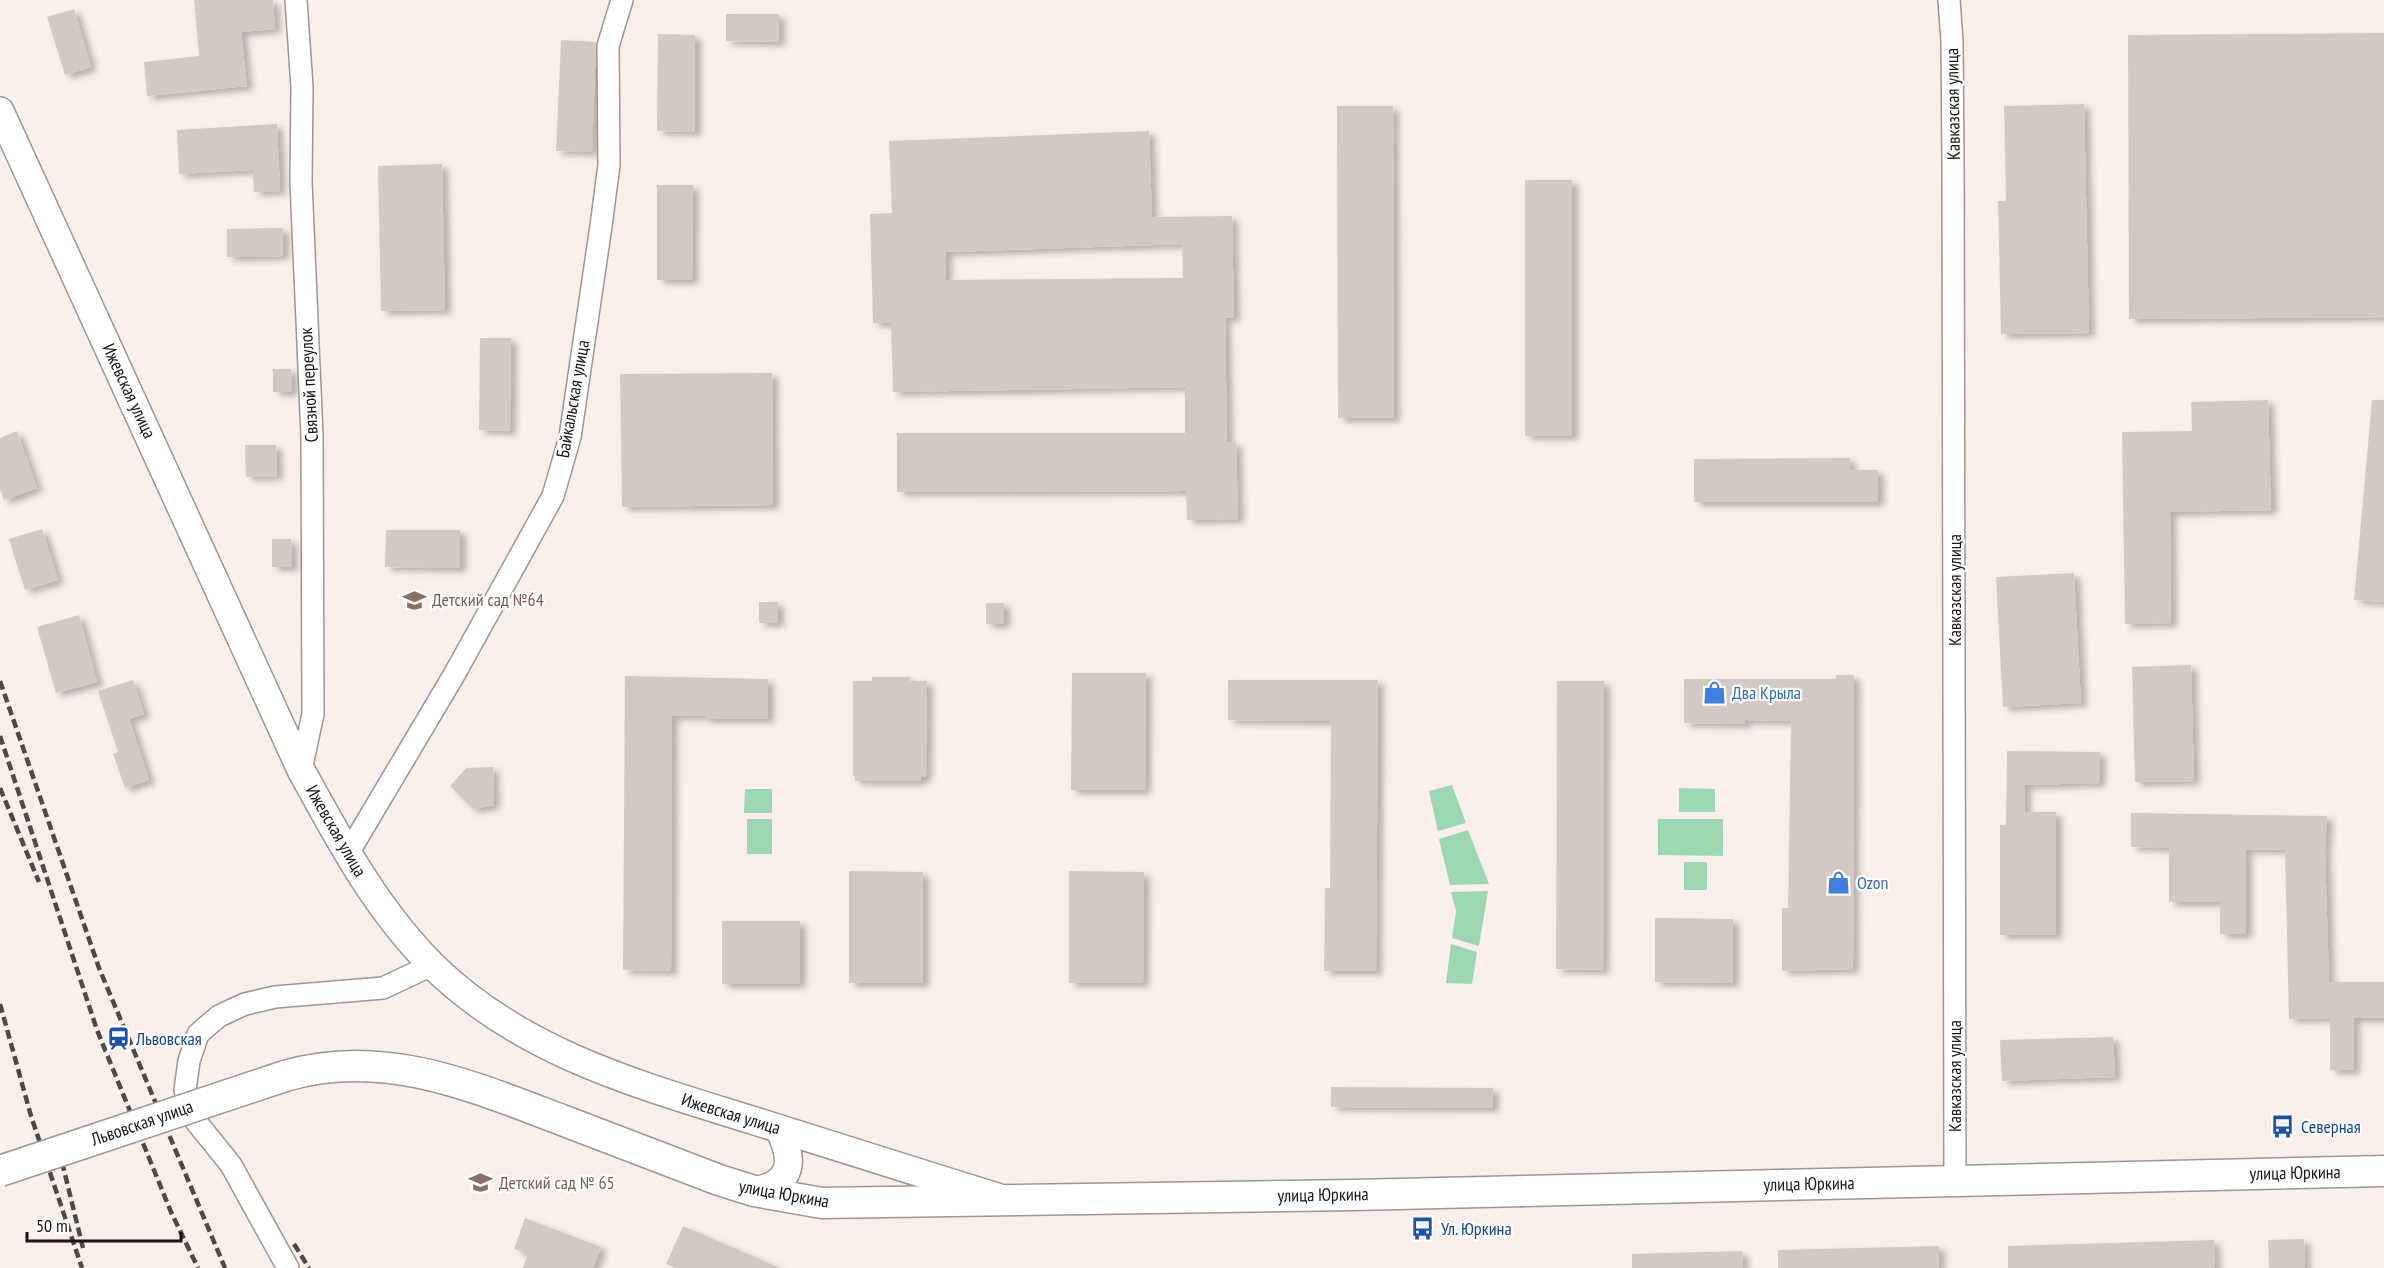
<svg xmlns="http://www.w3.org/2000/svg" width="2384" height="1268" font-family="'PT Sans Narrow',sans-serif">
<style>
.green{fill:#9dd7b2}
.building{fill:#d2c9c5;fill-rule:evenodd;filter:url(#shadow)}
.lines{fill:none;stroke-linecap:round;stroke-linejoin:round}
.minor-casing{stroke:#9d9691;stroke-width:24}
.tertiary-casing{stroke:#9d9691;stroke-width:30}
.secondary-casing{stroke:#9d9691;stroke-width:33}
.minor{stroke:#fff;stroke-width:21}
.tertiary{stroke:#fff;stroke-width:27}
.secondary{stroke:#fff;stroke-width:30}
.rail{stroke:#4e4947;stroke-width:4.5;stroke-dasharray:9 4.5;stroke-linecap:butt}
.secondary-bridge-casing{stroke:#9d9691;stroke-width:33;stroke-linecap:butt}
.secondary-bridge{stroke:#fff;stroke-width:30}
.labels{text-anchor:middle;stroke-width:4.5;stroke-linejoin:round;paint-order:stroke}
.street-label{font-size:18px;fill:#181514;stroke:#fefefe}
.education-label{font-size:18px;fill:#785e54;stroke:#fefefe;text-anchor:start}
.shop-label{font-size:18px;fill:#366cbe;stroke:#fefefe;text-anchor:start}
.transit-label{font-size:18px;fill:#164399;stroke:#fefefe;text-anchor:start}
</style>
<defs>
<filter id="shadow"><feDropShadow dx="6" dy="4" stdDeviation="3" flood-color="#0004"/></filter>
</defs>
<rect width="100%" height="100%" fill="#f8efea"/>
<!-- green -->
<path class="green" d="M 1452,785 L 1466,823 L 1438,831 L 1429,791 Z
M 1679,788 L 1715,789 L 1715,812 L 1679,812 Z
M 745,789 L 772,789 L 772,813 L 744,813 Z
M 747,819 L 772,819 L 772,854 L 747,854 Z
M 1658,819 L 1723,819 L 1723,856 L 1658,855 Z
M 1468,830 L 1489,884 L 1450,885 L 1439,839 Z
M 1684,862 L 1707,862 L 1707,890 L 1684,890 Z
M 1488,891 L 1479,946 L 1452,938 L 1456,911 L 1451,892 Z
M 1451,944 L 1477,952 L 1472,984 L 1446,983 Z"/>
<!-- building -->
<path class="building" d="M 194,0 L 273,0 L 275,29 L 241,32 L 247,86 L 147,96 L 144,62 L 199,56 Z
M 74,9 L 91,67 L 65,75 L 47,17 Z
M 726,14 L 779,14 L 779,42 L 726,41 Z
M 2384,33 L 2384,317 L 2129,319 L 2128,35 Z
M 658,34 L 695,35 L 695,132 L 657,131 Z
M 561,40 L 596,42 L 592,152 L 556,151 Z
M 2084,104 L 2089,333 L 2001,334 L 1998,201 L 2006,201 L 2004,106 Z
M 1337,106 L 1393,106 L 1394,418 L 1338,418 Z
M 277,124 L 280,191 L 254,192 L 253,170 L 179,174 L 177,130 Z
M 1149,131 L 1152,217 L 1232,216 L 1234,318 L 1225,318 L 1227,442 L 1236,442 L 1238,519 L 1187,520 L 1186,491 L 897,492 L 897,433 L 1185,433 L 1185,387 L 893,392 L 891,323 L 873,323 L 870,214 L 892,213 L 889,141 ZM 1182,244 L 1183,278 L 946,280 L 946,252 Z
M 442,164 L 445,310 L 381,311 L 378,166 Z
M 1525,180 L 1572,180 L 1572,436 L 1525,436 Z
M 657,185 L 693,185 L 692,280 L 657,280 Z
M 283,228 L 283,256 L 227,257 L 227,229 Z
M 480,338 L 511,338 L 510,431 L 479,430 Z
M 273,369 L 291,369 L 292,392 L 273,392 Z
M 772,373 L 773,505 L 622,507 L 620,374 Z
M 2268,400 L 2271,510 L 2170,512 L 2171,623 L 2125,624 L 2122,432 L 2192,431 L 2191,402 Z
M 2372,400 L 2384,400 L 2384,602 L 2354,600 Z
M 17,431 L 37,488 L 4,500 L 0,489 L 0,438 Z
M 245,445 L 276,445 L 277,476 L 246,477 Z
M 1850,458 L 1850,470 L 1878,470 L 1878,502 L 1694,502 L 1694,459 Z
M 42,529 L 58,580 L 25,590 L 9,539 Z
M 386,530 L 460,530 L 460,568 L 385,567 Z
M 272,539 L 291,539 L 292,567 L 272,567 Z
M 2074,573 L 2081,703 L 2003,707 L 1996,577 Z
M 759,602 L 778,602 L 778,623 L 759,623 Z
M 986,603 L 1004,603 L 1004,624 L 986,624 Z
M 79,615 L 97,682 L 56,693 L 37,627 Z
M 2191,665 L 2194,781 L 2135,782 L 2132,667 Z
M 1072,673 L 1146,673 L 1145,790 L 1071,790 Z
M 1836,675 L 1854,675 L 1853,969 L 1782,971 L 1782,908 L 1788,908 L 1791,721 L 1745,720 L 1745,724 L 1684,723 L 1684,679 L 1836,679 Z
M 625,676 L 768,679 L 768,719 L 705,719 L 705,716 L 672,716 L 671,971 L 623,970 Z
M 872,677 L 910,677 L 909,681 L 927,681 L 926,777 L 921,777 L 921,781 L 855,781 L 855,776 L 853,776 L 853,681 L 872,681 Z
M 133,680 L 144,714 L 129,719 L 149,780 L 125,788 L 113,754 L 118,752 L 98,691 Z
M 1228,680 L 1378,680 L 1376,971 L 1324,971 L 1325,888 L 1330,888 L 1331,721 L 1228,720 Z
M 1557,681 L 1604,681 L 1603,970 L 1556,969 Z
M 2007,751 L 2100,752 L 2099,783 L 2025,785 L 2025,812 L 2056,812 L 2056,935 L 2000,935 L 2000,825 L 2006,825 Z
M 493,767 L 494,805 L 473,809 L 450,786 L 466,768 Z
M 2131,813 L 2327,816 L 2325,850 L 2329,982 L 2384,982 L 2384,1018 L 2354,1018 L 2354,1070 L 2330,1070 L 2330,1018 L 2289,1019 L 2285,850 L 2246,849 L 2246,934 L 2220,934 L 2220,902 L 2169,902 L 2169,848 L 2131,847 Z
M 849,871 L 923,872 L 923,983 L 849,983 Z
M 1069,871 L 1144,872 L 1143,983 L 1069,983 Z
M 1655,918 L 1733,919 L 1733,983 L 1655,982 Z
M 722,921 L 800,921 L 800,984 L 722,984 Z
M 2113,1037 L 2115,1077 L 2002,1081 L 2000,1040 Z
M 1331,1087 L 1493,1088 L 1493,1108 L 1331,1107 Z
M 525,1218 L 601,1247 L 593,1268 L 523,1268 L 528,1254 L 514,1249 Z
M 683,1226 L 780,1268 L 675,1268 L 666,1264 Z
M 2304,1239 L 2305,1268 L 2269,1268 L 2268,1240 Z
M 2214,1240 L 2215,1268 L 2008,1268 L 2008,1246 Z
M 1939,1246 L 1939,1268 L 1778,1268 L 1778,1250 Z
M 1742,1251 L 1743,1268 L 1632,1268 L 1632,1254 Z"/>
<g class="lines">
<defs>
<path id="minor" d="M 296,0 L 302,87 L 301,182 L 312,436 L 313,714 L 301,770
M 1949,0 L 1952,41 L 1953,161 L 1955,1180
M 347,855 L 454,675 L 553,496 L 570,437 L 601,226 L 609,165 L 608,46 L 622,0
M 288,1268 L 231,1165 L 194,1119 L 185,1090 L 189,1061 L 198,1034 L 219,1016 L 245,1004 L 275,997 L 383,988 L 432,965"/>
<path id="tertiary" d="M 0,111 L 301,770 C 339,839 375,908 432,965 C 521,1053 639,1085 755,1121 C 835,1146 916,1172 997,1197
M 754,1191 C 793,1184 795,1161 779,1129"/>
<path id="secondary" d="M 285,1076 C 383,1047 472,1086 562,1120 C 614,1140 667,1160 719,1180 L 754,1191 L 822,1203 L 1354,1195 L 2384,1171"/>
</defs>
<!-- minor casing -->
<use href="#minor" class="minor-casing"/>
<!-- tertiary casing -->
<use href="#tertiary" class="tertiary-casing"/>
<!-- secondary casing -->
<use href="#secondary" class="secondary-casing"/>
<!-- minor -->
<use href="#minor" class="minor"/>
<!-- tertiary -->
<use href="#tertiary" class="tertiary"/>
<!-- secondary -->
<use href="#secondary" class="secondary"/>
<!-- rail -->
<path class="rail" d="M 0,681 L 99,968 L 225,1268
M 0,736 L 97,1030 L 171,1212 L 198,1268
M 0,788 L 39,882
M 0,1004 L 31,1116 L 82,1268
M 62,1162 L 83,1248
M 294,1244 L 309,1268"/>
<defs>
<path id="secondary-bridge" d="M 0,1171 L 285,1076"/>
</defs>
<!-- secondary-bridge casing -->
<use href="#secondary-bridge" class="secondary-bridge-casing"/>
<!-- secondary-bridge -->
<use href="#secondary-bridge" class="secondary-bridge"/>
</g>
<!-- icons -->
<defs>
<symbol id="school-bare" viewBox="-9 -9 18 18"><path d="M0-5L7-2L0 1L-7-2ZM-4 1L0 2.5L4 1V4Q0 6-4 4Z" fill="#8d6e63" stroke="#fefefe" stroke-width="2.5" paint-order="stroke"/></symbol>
<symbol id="shop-bare" viewBox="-9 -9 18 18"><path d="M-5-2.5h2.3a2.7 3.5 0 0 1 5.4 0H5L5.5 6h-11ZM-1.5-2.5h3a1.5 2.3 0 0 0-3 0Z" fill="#3f7fe0" stroke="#fefefe" stroke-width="2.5" paint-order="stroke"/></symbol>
<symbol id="station-bare" viewBox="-9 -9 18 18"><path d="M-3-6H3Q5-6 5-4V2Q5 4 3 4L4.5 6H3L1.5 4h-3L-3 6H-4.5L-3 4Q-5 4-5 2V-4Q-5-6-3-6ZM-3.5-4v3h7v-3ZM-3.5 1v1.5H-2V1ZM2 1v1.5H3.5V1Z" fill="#1a4fb4" stroke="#fefefe" stroke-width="2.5" paint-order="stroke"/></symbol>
<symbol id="bus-bare" viewBox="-9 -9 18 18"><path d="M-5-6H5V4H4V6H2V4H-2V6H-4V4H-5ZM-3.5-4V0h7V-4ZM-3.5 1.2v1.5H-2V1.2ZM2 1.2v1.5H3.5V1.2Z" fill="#1a4fb4" stroke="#fefefe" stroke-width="2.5" paint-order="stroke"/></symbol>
</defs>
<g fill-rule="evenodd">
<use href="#school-bare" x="398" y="584" width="33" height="33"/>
<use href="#shop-bare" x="1698" y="676" width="33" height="33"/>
<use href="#shop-bare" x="1822" y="866" width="33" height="33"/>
<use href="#station-bare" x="102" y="1022" width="33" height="33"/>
<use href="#bus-bare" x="2266" y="1110" width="33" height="33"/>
<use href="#school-bare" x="464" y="1166" width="33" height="33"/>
<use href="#bus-bare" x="1406" y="1212" width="33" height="33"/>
</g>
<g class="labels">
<!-- street labels -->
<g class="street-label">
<text transform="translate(1953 104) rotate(-91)" y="6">Кавказская улица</text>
<text transform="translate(309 385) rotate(-93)" y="6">Связной переулок</text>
<text transform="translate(129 391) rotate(65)" y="6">Ижевская улица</text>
<text transform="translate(573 399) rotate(-80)" y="6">Байкальская улица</text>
<text transform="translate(1955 590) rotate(-90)" y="6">Кавказская улица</text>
<text transform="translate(336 831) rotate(60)" y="6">Ижевская улица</text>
<text transform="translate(1955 1076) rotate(-90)" y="6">Кавказская улица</text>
<text transform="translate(731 1114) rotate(17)" y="6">Ижевская улица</text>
<text transform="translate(142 1123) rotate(-19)" y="6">Львовская улица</text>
<text transform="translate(2295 1173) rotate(-1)" y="6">улица Юркина</text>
<text transform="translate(1809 1184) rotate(-1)" y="6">улица Юркина</text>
<text transform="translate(784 1194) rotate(10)" y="6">улица Юркина</text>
<text transform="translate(1323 1195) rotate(-1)" y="6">улица Юркина</text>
</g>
<!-- education labels -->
<g class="education-label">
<text x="432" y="606">Детский сад №64</text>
<text x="499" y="1189">Детский сад № 65</text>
</g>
<!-- shop labels -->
<g class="shop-label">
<text x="1732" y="699">Два Крыла</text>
<text x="1857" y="889">Ozon</text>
</g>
<!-- transit labels -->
<g class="transit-label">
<text x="136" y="1045">Львовская</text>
<text x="2301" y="1133">Северная</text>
<text x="1441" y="1235">Ул. Юркина</text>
</g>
</g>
<!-- scale -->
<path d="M27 1232v9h154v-9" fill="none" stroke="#181514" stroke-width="3"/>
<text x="36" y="1232" font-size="18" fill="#181514" stroke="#fefefe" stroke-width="4.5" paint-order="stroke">50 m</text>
</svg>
